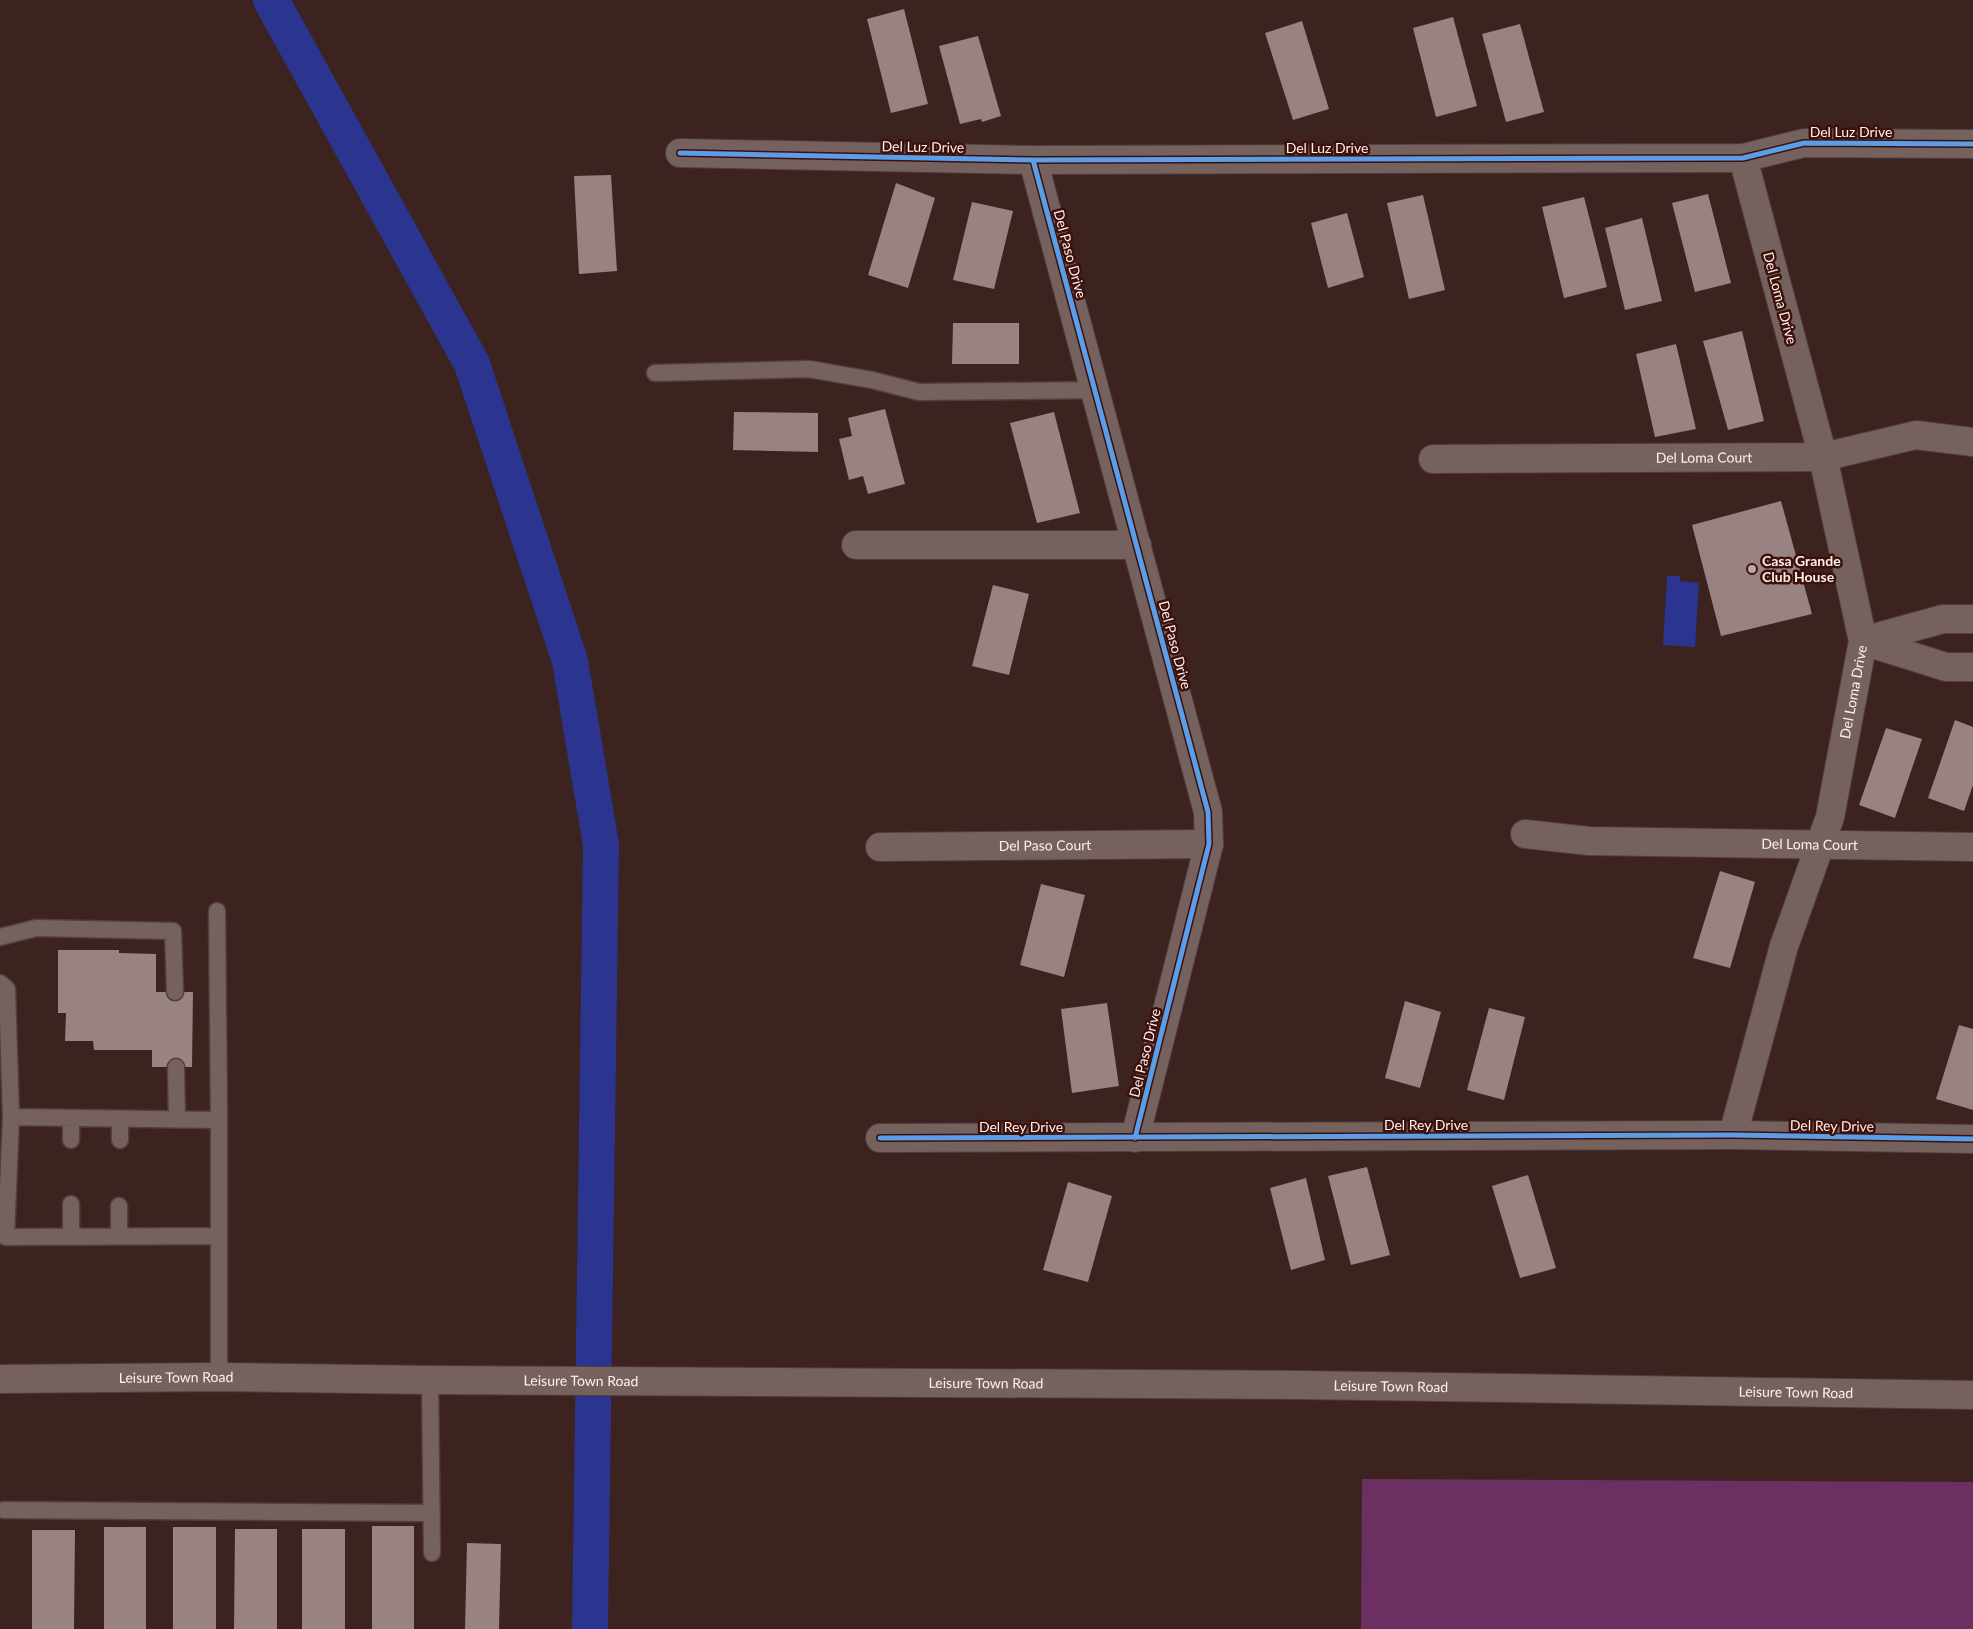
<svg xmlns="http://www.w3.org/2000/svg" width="1973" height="1629" font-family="Lato,sans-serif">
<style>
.green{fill:#6b2f62}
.water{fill:#2b348f}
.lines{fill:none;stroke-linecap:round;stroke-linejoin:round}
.canal{stroke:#2b348f;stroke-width:36}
.building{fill:#988282}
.service-casing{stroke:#523f3d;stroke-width:19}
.minor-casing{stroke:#523f3d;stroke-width:30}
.secondary-casing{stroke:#523f3d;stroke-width:30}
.service{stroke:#75625e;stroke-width:16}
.minor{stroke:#75625e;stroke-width:28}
.secondary{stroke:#75625e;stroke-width:28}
.cycleway-casing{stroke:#3d110a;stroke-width:8}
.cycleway{stroke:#5a9eea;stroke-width:5}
.poi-dot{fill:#b9a8a6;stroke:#3d110a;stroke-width:2}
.labels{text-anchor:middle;stroke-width:5;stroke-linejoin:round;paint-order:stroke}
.street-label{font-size:14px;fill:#fdf0ee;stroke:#3d110a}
.poi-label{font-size:14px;font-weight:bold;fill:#fdf0ee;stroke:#3d110a;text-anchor:start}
</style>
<rect width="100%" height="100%" fill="#3c2320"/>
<!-- green -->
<path class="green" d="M 1362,1479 L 1973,1482 L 1973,1629 L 1361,1629 Z"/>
<!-- water -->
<path class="water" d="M 1667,576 L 1680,576 L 1680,581 L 1699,583 L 1695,647 L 1663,645 Z"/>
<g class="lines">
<!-- canal -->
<path class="canal" d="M 271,0 L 472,364 L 570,661 L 601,845 L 590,1629"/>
</g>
<!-- building -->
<path class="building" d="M 904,9 L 928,104 L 891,113 L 867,19 Z
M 1453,17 L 1477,106 L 1436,117 L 1413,28 Z
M 1302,21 L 1329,109 L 1293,120 L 1265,33 Z
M 1520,24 L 1544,112 L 1506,122 L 1482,34 Z
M 978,36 L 1001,116 L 982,122 L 981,119 L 960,124 L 939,46 Z
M 611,175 L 617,271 L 579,274 L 574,176 Z
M 896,183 L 935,198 L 908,288 L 868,275 Z
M 1708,194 L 1731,283 L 1695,292 L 1672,203 Z
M 1423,195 L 1445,290 L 1409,299 L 1387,203 Z
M 1584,197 L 1607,287 L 1564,298 L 1542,207 Z
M 972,202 L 1013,211 L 994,289 L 953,280 Z
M 1347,213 L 1364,277 L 1328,288 L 1311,223 Z
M 1642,218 L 1662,301 L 1625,310 L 1605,228 Z
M 953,323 L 1019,323 L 1019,364 L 952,364 Z
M 1742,331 L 1764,421 L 1728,430 L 1703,341 Z
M 1676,344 L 1696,429 L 1655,437 L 1636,354 Z
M 885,409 L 905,484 L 868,494 L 863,476 L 849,480 L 839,439 L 852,436 L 848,418 Z
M 734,412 L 818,413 L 818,452 L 733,450 Z
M 1054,412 L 1080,513 L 1037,523 L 1010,423 Z
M 1781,501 L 1812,614 L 1721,636 L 1692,525 Z
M 993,585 L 1029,594 L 1009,675 L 972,666 Z
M 1955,720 L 1973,727 L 1973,785 L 1964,811 L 1928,798 Z
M 1886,728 L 1922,739 L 1895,818 L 1859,805 Z
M 1720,871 L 1755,882 L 1730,968 L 1693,958 Z
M 1041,884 L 1085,895 L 1064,977 L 1020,965 Z
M 58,950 L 119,950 L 119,953 L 156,954 L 156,992 L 193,992 L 192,1067 L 152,1067 L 152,1050 L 94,1050 L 93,1041 L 65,1041 L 66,1013 L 58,1013 Z
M 1405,1001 L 1441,1012 L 1420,1088 L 1385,1078 Z
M 1107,1003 L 1119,1086 L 1072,1093 L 1061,1009 Z
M 1489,1008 L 1525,1017 L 1504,1100 L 1467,1090 Z
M 1959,1025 L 1973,1029 L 1973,1110 L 1936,1099 Z
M 1367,1167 L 1390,1255 L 1351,1265 L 1328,1176 Z
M 1528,1175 L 1556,1268 L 1520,1278 L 1492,1186 Z
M 1306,1178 L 1325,1260 L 1291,1270 L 1270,1188 Z
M 1068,1182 L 1112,1196 L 1088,1282 L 1043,1270 Z
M 372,1526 L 414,1526 L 414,1629 L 372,1629 Z
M 104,1527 L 146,1527 L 146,1629 L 104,1629 Z
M 173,1527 L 216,1527 L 216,1629 L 173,1629 Z
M 235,1529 L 277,1529 L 277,1629 L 234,1629 Z
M 302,1529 L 345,1529 L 345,1629 L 302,1629 Z
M 32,1530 L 75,1530 L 74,1629 L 32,1629 Z
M 467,1543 L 501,1544 L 499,1629 L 465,1629 Z"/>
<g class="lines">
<defs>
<path id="service" d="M 655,373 L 809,369 L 872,380 L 919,392 L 1095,390
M 217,911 L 219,1120
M 0,937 L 36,928 L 173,931 L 175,992
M 0,983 L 7,989 L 11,1117 L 219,1120 L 219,1377
M 176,1067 L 177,1120
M 11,1117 L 6,1237 L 218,1236
M 71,1118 L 71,1140
M 120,1119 L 120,1140
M 71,1204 L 71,1237
M 119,1206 L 119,1236
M 430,1380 L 432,1553
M 4,1510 L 432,1513"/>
<g id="minor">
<path d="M 680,153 L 1033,160 L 1743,158 L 1804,143 L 1973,144"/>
<path d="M 1033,160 L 1208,812 L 1209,844 L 1135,1138"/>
<path id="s1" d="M 1433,459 L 1823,457 L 1916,435 L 1973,442"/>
<path d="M 856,545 L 1137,545"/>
<path d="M 1973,619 L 1943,619 L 1863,641 L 1946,667 L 1973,667"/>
<path id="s2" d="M 1525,834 L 1589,841 L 1973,847"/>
<path id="s3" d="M 880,847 L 1209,844"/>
<path id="s4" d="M 1733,1135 L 1784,946 L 1830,817 L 1863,641 L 1823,457 L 1743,158"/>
<path d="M 880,1138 L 1733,1135 L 1973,1139"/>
</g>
<g id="secondary">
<path id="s5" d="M 0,1379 L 219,1377 L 430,1380 L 1299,1385 L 1973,1395"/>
</g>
</defs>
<!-- service casing -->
<use href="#service" class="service-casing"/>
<!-- minor casing -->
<use href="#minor" class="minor-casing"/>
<!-- secondary casing -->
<use href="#secondary" class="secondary-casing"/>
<!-- service -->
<use href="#service" class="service"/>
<!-- minor -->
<use href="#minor" class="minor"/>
<!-- secondary -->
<use href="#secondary" class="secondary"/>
<defs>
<path id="cycleway" d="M 680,153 L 1033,160 L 1743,158 L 1804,143 L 1973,144
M 1033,160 L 1208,812 L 1209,844 L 1135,1138
M 880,1138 L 1733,1135 L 1973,1139"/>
</defs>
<!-- cycleway casing -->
<use href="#cycleway" class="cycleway-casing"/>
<!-- cycleway -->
<use href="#cycleway" class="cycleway"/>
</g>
<!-- markers -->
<circle class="poi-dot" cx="1752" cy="569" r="5"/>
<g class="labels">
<!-- street labels -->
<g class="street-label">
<text x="1851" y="137">Del Luz Drive</text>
<text transform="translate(923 147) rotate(1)" y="5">Del Luz Drive</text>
<text x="1327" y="153">Del Luz Drive</text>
<text transform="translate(1070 254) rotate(75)" y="5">Del Paso Drive</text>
<text transform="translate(1780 298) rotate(75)" y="5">Del Loma Drive</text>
<text dy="5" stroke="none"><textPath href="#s1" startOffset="271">Del Loma Court</textPath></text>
<text transform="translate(1175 645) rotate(75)" y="5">Del Paso Drive</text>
<text dy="5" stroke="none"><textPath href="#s4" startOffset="460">Del Loma Drive</textPath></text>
<text dy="5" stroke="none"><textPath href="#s2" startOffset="285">Del Loma Court</textPath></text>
<text dy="5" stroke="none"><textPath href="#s3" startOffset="165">Del Paso Court</textPath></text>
<text transform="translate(1145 1053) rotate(-76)" y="5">Del Paso Drive</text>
<text x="1426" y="1130">Del Rey Drive</text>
<text transform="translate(1832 1126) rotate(1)" y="5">Del Rey Drive</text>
<text x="1021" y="1132">Del Rey Drive</text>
<text dy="5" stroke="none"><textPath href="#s5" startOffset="176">Leisure Town Road</textPath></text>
<text dy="5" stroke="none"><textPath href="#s5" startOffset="581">Leisure Town Road</textPath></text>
<text dy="5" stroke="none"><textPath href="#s5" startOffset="986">Leisure Town Road</textPath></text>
<text dy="5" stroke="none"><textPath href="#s5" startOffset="1391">Leisure Town Road</textPath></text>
<text dy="5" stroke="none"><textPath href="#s5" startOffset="1796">Leisure Town Road</textPath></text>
</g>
<!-- poi labels -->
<g class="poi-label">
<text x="1762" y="566">Casa Grande<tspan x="1762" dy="16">Club House</tspan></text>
</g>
</g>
</svg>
